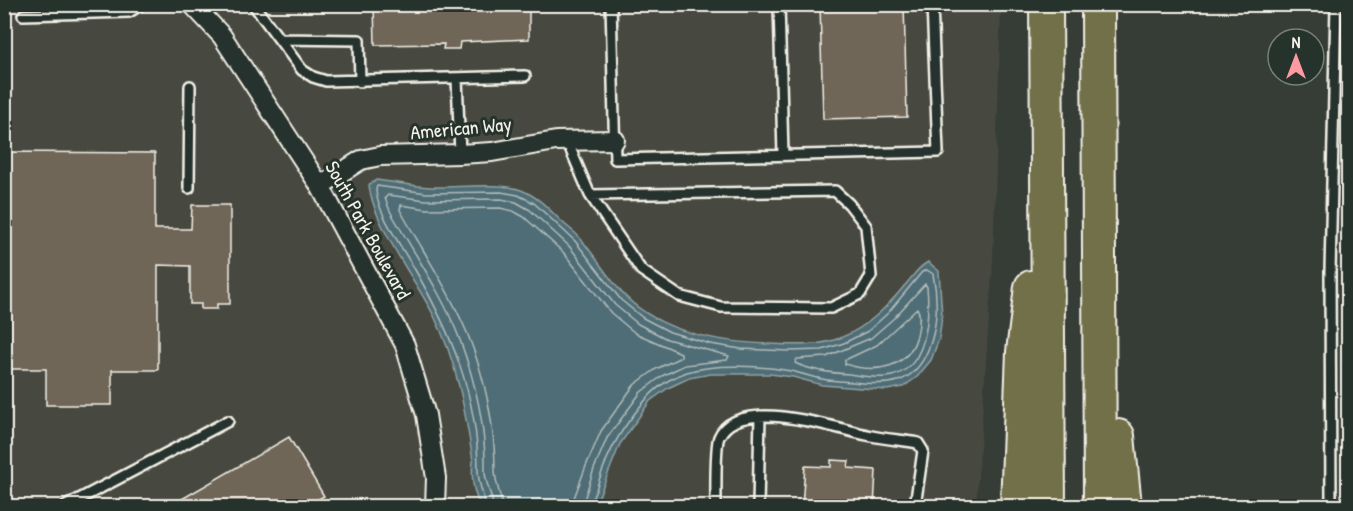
<svg xmlns="http://www.w3.org/2000/svg" width="1353" height="511" font-family="'Patrick Hand',sans-serif">
<style>
.built{fill:#474940}
.water{fill:#4f6d76;stroke:#91a2a4;stroke-width:1.5}
.lines{fill:none;stroke-linecap:round;stroke-linejoin:round}
.shore{stroke:#b2bcba;stroke-width:1.5}
.building{fill:#706658;stroke:#f4f1e8;stroke-width:1.5}
.service-casing{stroke:#f4f1e8;stroke-width:14}
.minor-casing{stroke:#f4f1e8;stroke-width:22}
.motorway-casing{stroke:#f4f1e8;stroke-width:36}
.service{stroke:#26332d;stroke-width:9}
.minor{stroke:#26332d;stroke-width:18}
.motorway{stroke:#726f4a;stroke-width:32}
.labels{text-anchor:middle;stroke-width:6;stroke-linejoin:round;paint-order:stroke}
.street-label{font-size:20px;fill:#f4f1e8;stroke:#26332d}
</style>
<rect width="100%" height="100%" fill="#353d36"/>
<filter id="ink" filterUnits="userSpaceOnUse"><feTurbulence type="fractalNoise" baseFrequency=".0167" numOctaves="2"/><feDisplacementMap in="SourceGraphic" scale="12" xChannelSelector="R" yChannelSelector="G"/><feConvolveMatrix kernelMatrix="1 2 1 2 8 2 1 2 1" color-interpolation-filters="sRGB"/></filter>
<g filter="url(#ink)">
<!-- built -->
<path class="built" d="M 4,5 L 1001,5 L 993,260 L 976,506 L 5,506 Z"/>
<!-- water -->
<path class="water" d="M 376,180 C 394,182 412,186 430,187 C 455,188 500,182 521,190 C 537,196 548,208 560,220 C 566,226 574,231 580,238 C 596,257 608,278 625,296 C 662,333 718,342 768,344 C 793,345 817,347 840,338 C 868,327 887,307 906,284 C 914,275 917,268 928,262 L 939,271 L 942,316 L 939,339 L 931,360 L 917,377 L 903,387 L 887,390 L 822,385 L 793,377 L 770,374 L 711,374 L 689,378 L 668,388 L 650,401 L 620,444 L 595,506 L 481,506 C 473,494 471,476 473,461 C 465,410 457,362 434,316 C 415,279 373,224 369,185 Z"/>
<g class="lines">
<!-- shore -->
<path class="shore" d="M 925,284 L 927,287 C 930,318 927,373 886,377 C 874,378 861,376 849,374 C 831,373 811,371 795,363 L 797,359 L 826,357 L 871,338 L 894,318 Z
M 917,308 C 921,314 919,323 918,331 C 911,369 876,374 845,364 L 845,360 L 877,345 Z
M 485,506 C 484,495 478,483 478,471 C 478,396 451,332 414,268 C 405,253 370,201 377,186 L 427,193 L 501,192 L 518,195 L 534,203 L 575,241 L 621,300 L 643,318 L 670,332 L 710,344 L 741,349 L 789,351 L 822,350 L 844,343 L 868,331 L 888,313 L 922,272 L 927,270 L 933,274 C 938,298 938,327 928,350 C 913,386 888,386 853,382 C 843,381 832,381 822,379 C 811,377 801,373 791,371 C 761,366 716,363 687,372 C 658,382 646,398 629,421 C 613,443 604,463 596,490 C 594,495 591,500 590,506
M 493,506 C 492,494 485,483 485,471 C 486,427 475,381 460,340 C 443,295 414,253 390,211 L 385,198 L 388,195 L 426,200 L 501,199 L 516,202 L 530,210 L 569,246 L 615,305 L 638,324 L 667,339 L 729,356 L 727,360 L 685,365 L 662,376 L 641,392 L 607,438 L 594,469 L 582,506
M 502,506 C 501,494 495,483 495,470 C 495,426 485,377 468,335 C 450,292 423,251 400,210 L 401,205 L 427,209 L 500,208 L 513,211 L 524,217 L 563,252 L 611,313 L 635,333 L 681,353 L 681,357 L 656,369 L 634,385 L 601,431 L 586,466 L 574,498 L 573,506"/>
</g>
<!-- building -->
<path class="building" d="M 374,4 L 529,4 L 529,39 L 460,42 L 459,49 L 443,49 L 444,44 L 375,45 Z
M 820,4 L 904,4 L 907,117 L 823,119 Z
M 4,152 L 155,153 L 155,229 L 191,229 L 192,205 L 230,205 L 230,304 L 217,304 L 217,309 L 201,309 L 201,304 L 190,304 L 190,266 L 158,265 L 158,370 L 112,370 L 112,405 L 46,405 L 46,369 L 4,369 Z
M 289,437 L 324,496 L 305,507 L 168,507 Z
M 831,460 L 849,461 L 848,468 L 876,470 L 874,507 L 802,507 L 805,466 L 831,467 Z"/>
<g class="lines">
<defs>
<path id="service" d="M 253,4 L 302,70 L 313,77 L 326,81 L 525,76
M 611,4 L 615,159 L 938,152 L 932,4
M 779,4 L 783,155
M 23,15 L 129,12 L 142,4
M 279,39 L 359,40 L 360,82
M 457,78 L 460,154
M 567,141 L 590,195 L 835,191 L 849,204 L 866,226 L 871,276 L 860,294 L 831,308 L 721,307 L 679,296 L 641,270 L 590,195
M 189,188 L 190,86
M 66,506 L 228,421
M 716,506 C 716,493 715,446 719,437 C 738,395 834,428 867,435 C 884,439 901,440 918,443 L 923,451 L 915,506
M 758,506 L 760,416
M 1331,506 L 1330,272 L 1336,4"/>
<path id="minor" d="M 192,4 L 222,36 L 320,186 L 405,345 L 426,415 L 436,478 L 435,506
M 320,186 L 361,160 L 380,156 L 460,154 L 492,152 L 556,141 L 615,140"/>
<path id="motorway" d="M 1046,4 L 1049,506
M 1098,4 L 1100,506
M 1118,436 L 1125,506
M 1017,506 L 1023,352 L 1031,287"/>
</defs>
<!-- service casing -->
<use href="#service" class="service-casing"/>
<!-- minor casing -->
<use href="#minor" class="minor-casing"/>
<!-- motorway casing -->
<use href="#motorway" class="motorway-casing"/>
<!-- service -->
<use href="#service" class="service"/>
<!-- minor -->
<use href="#minor" class="minor"/>
<!-- motorway -->
<use href="#motorway" class="motorway"/>
</g>
</g>
<g class="labels">
<!-- street labels -->
<g class="street-label">
<text transform="translate(461 128) rotate(-5)" y="7">American Way</text>
<text transform="translate(368 230) rotate(61)" y="7">South Park Boulevard</text>
</g>
</g>
<!-- margin -->
<rect width="1353" height="511" fill="none" stroke="#26332d" stroke-width="24"/>
<rect x="12" y="12" width="1329" height="487" fill="none" stroke="#f4f1e8" stroke-width="2" filter="url(#ink)"/>
<!-- north arrow -->
<g transform="translate(1296 57)"><circle r="28" fill="#26332d" stroke="#787f78" stroke-width="1.5"/>
<path d="M0-4.5L10 22L0 15L-10 22Z" fill="#ff9aa2"/>
<text y="-9" font-size="16" font-weight="bold" text-anchor="middle" fill="#f4f1e8">N</text>
</g>
</svg>
